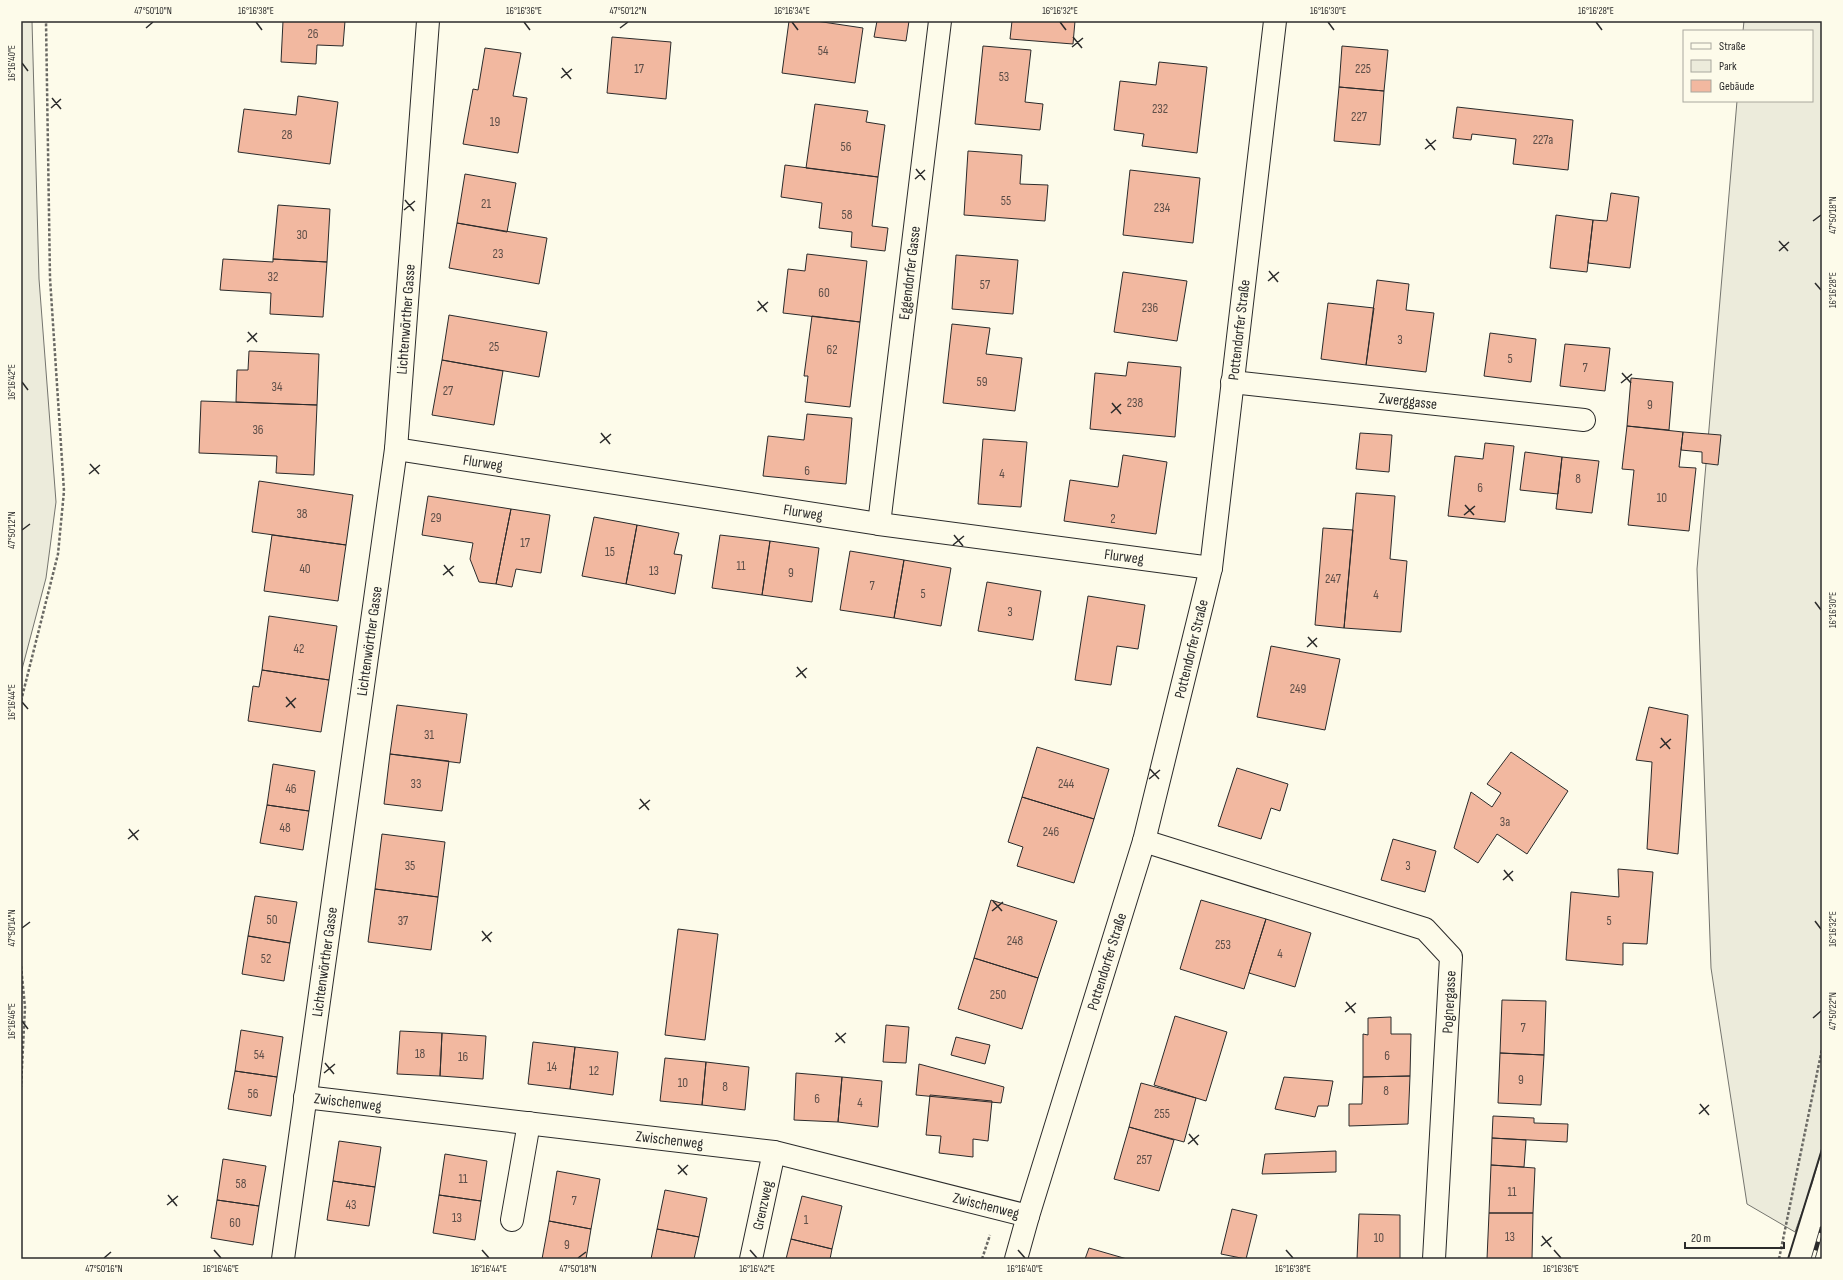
<svg xmlns="http://www.w3.org/2000/svg" width="1843" height="1280" font-family="'Sofia Sans Condensed',sans-serif">
<style>
.green{fill:#ecebdb;stroke:#74746e}
.building{fill:#f2b8a0;stroke:#2b2b2b}
.lines{fill:none;stroke-linecap:round;stroke-linejoin:round}
.minor-casing{stroke:#2b2b2b;stroke-width:24}
.major-casing{stroke:#2b2b2b;stroke-width:24}
.path{stroke:#6a6964;stroke-width:2.5;stroke-dasharray:3 2;stroke-linecap:butt}
.minor{stroke:#fdfbea;stroke-width:22}
.major{stroke:#fdfbea;stroke-width:22}
.rail-casing{stroke:#2b2b2b;stroke-width:4.5}
.rail{stroke:#fdfbea;stroke-width:3;stroke-dasharray:9;stroke-linecap:butt}
.wall{stroke:#2b2b2b;stroke-width:2}
.ticks{fill:none;stroke:#2b2b2b;stroke-width:1.5}
.labels{text-anchor:middle;stroke-width:3;stroke-linejoin:round;paint-order:stroke}
.number-label{font-size:13px;fill:#5d4e48}
.street-label{font-size:15px;fill:#2b2b2b;stroke:#fdfbea}
.neatline{fill:none;stroke:#2b2b2b;stroke-width:1.5}
.ticks-label{font-size:10px;text-anchor:middle;fill:#2b2b2b}
</style>
<rect width="100%" height="100%" fill="#fdfbea"/>
<!-- green -->
<path class="green" d="M 21,21 L 32,21 L 39,279 L 56,502 L 46,578 L 21,673 Z
M 1744,21 L 1822,21 L 1822,1149 L 1812,1184 L 1795,1232 L 1747,1204 L 1711,968 L 1697,569 L 1737,101 L 1812,101 L 1812,31 L 1743,31 Z"/>
<!-- building -->
<path class="building" d="M 283,21 L 345,21 L 343,46 L 317,45 L 316,64 L 281,62 Z
M 789,21 L 816,21 L 863,28 L 855,83 L 782,73 Z
M 877,21 L 909,21 L 906,41 L 874,37 Z
M 1012,21 L 1075,21 L 1073,44 L 1010,39 Z
M 612,37 L 671,42 L 666,99 L 607,93 Z
M 983,46 L 1031,50 L 1025,102 L 1043,104 L 1040,130 L 975,124 Z
M 1342,46 L 1388,50 L 1384,91 L 1339,87 Z
M 485,48 L 521,53 L 513,96 L 527,98 L 518,153 L 463,144 L 473,89 L 478,90 Z
M 1159,62 L 1207,67 L 1197,153 L 1142,146 L 1144,134 L 1114,130 L 1120,81 L 1156,85 Z
M 1339,87 L 1384,91 L 1380,145 L 1334,141 Z
M 298,96 L 338,102 L 330,164 L 238,152 L 244,109 L 296,115 Z
M 815,104 L 868,111 L 866,122 L 885,125 L 878,177 L 806,168 Z
M 1457,107 L 1573,120 L 1568,170 L 1513,164 L 1516,139 L 1472,134 L 1471,140 L 1453,138 Z
M 968,151 L 1022,155 L 1020,184 L 1048,185 L 1045,221 L 964,215 Z
M 785,165 L 878,177 L 872,226 L 888,228 L 885,251 L 851,247 L 852,232 L 819,228 L 822,203 L 781,197 Z
M 1130,170 L 1200,178 L 1193,243 L 1123,235 Z
M 465,174 L 516,183 L 507,232 L 457,223 Z
M 1611,193 L 1639,197 L 1630,268 L 1588,263 L 1593,220 L 1607,221 Z
M 278,205 L 330,209 L 327,262 L 273,259 Z
M 1556,215 L 1593,220 L 1587,272 L 1550,268 Z
M 457,223 L 547,238 L 539,284 L 449,268 Z
M 807,254 L 867,261 L 860,322 L 783,313 L 788,269 L 805,271 Z
M 956,255 L 1018,260 L 1013,314 L 952,309 Z
M 223,259 L 273,262 L 273,259 L 327,262 L 323,317 L 270,314 L 271,293 L 220,290 Z
M 1123,272 L 1187,281 L 1177,341 L 1114,332 Z
M 1377,280 L 1409,284 L 1406,310 L 1434,313 L 1426,372 L 1366,365 Z
M 1328,303 L 1374,308 L 1366,365 L 1321,359 Z
M 449,315 L 547,332 L 539,377 L 442,360 Z
M 812,316 L 860,322 L 850,407 L 805,402 L 808,376 L 804,376 Z
M 952,324 L 990,328 L 986,354 L 1022,358 L 1015,411 L 943,403 Z
M 1490,333 L 1536,339 L 1531,382 L 1484,376 Z
M 1565,344 L 1610,348 L 1605,391 L 1560,386 Z
M 249,351 L 319,354 L 317,405 L 236,402 L 237,370 L 248,370 Z
M 442,360 L 503,371 L 494,425 L 432,415 Z
M 1128,362 L 1181,367 L 1175,437 L 1090,429 L 1095,373 L 1126,376 Z
M 1631,378 L 1673,382 L 1669,430 L 1627,426 Z
M 201,401 L 317,405 L 314,475 L 276,473 L 277,456 L 199,453 Z
M 807,414 L 852,418 L 846,484 L 763,476 L 768,436 L 804,440 Z
M 1627,426 L 1683,432 L 1679,467 L 1696,468 L 1689,531 L 1628,525 L 1634,470 L 1622,469 Z
M 1683,432 L 1721,435 L 1718,465 L 1702,463 L 1702,452 L 1681,450 Z
M 1360,433 L 1392,435 L 1389,472 L 1356,469 Z
M 983,439 L 1027,442 L 1021,507 L 978,504 Z
M 1485,443 L 1514,446 L 1505,522 L 1448,516 L 1455,456 L 1483,459 Z
M 1525,452 L 1562,457 L 1558,494 L 1520,490 Z
M 1123,455 L 1167,462 L 1156,534 L 1064,521 L 1070,480 L 1118,487 Z
M 1562,457 L 1599,461 L 1592,513 L 1556,509 Z
M 259,481 L 353,495 L 346,545 L 252,532 Z
M 1356,493 L 1395,496 L 1390,559 L 1407,561 L 1401,632 L 1344,628 Z
M 428,496 L 511,509 L 496,584 L 479,582 L 470,559 L 473,543 L 422,535 Z
M 511,509 L 550,515 L 541,573 L 516,569 L 512,587 L 496,584 Z
M 594,517 L 637,525 L 626,584 L 582,576 Z
M 637,525 L 679,533 L 674,554 L 682,555 L 675,594 L 626,584 Z
M 1323,528 L 1353,530 L 1344,628 L 1315,625 Z
M 272,535 L 346,545 L 338,601 L 264,591 Z
M 720,535 L 770,541 L 762,595 L 712,588 Z
M 770,541 L 819,548 L 812,602 L 762,595 Z
M 850,551 L 904,560 L 894,618 L 840,610 Z
M 904,560 L 951,568 L 941,626 L 894,618 Z
M 987,582 L 1041,591 L 1033,640 L 978,631 Z
M 1088,596 L 1145,605 L 1138,649 L 1117,646 L 1111,685 L 1075,680 Z
M 269,616 L 337,626 L 329,680 L 262,670 Z
M 1271,646 L 1340,659 L 1325,730 L 1257,717 Z
M 262,670 L 329,680 L 321,732 L 248,721 L 253,686 L 259,687 Z
M 397,705 L 467,714 L 460,763 L 390,754 Z
M 1649,707 L 1688,715 L 1678,854 L 1647,849 L 1652,762 L 1636,760 Z
M 1037,747 L 1109,769 L 1094,819 L 1022,797 Z
M 1511,752 L 1568,791 L 1527,854 L 1497,834 L 1478,863 L 1454,848 L 1471,792 L 1492,807 L 1501,793 L 1487,784 Z
M 390,754 L 449,761 L 442,811 L 384,804 Z
M 273,764 L 315,771 L 309,811 L 267,805 Z
M 1237,768 L 1288,784 L 1280,811 L 1271,808 L 1261,839 L 1218,826 Z
M 1022,797 L 1094,819 L 1074,883 L 1017,866 L 1023,847 L 1008,842 Z
M 267,805 L 309,811 L 303,850 L 260,843 Z
M 382,834 L 445,842 L 438,897 L 375,889 Z
M 1393,839 L 1436,851 L 1425,892 L 1381,880 Z
M 1618,869 L 1653,872 L 1647,944 L 1623,943 L 1623,965 L 1566,960 L 1571,892 L 1619,897 Z
M 375,889 L 438,897 L 431,950 L 368,942 Z
M 255,896 L 297,902 L 290,943 L 248,936 Z
M 991,900 L 1057,921 L 1038,978 L 974,958 Z
M 1201,900 L 1266,919 L 1244,989 L 1180,969 Z
M 1266,919 L 1311,933 L 1295,987 L 1249,973 Z
M 678,929 L 718,934 L 705,1040 L 665,1035 Z
M 248,936 L 290,943 L 284,981 L 242,974 Z
M 974,958 L 1038,978 L 1022,1029 L 958,1009 Z
M 1502,1000 L 1546,1001 L 1544,1055 L 1500,1053 Z
M 1175,1016 L 1227,1032 L 1206,1101 L 1154,1085 Z
M 1391,1017 L 1391,1034 L 1411,1034 L 1410,1076 L 1363,1077 L 1363,1034 L 1368,1035 L 1368,1018 Z
M 886,1025 L 909,1027 L 906,1063 L 883,1062 Z
M 241,1030 L 283,1037 L 277,1077 L 235,1071 Z
M 400,1031 L 442,1033 L 440,1076 L 397,1074 Z
M 442,1033 L 486,1036 L 483,1079 L 440,1076 Z
M 956,1037 L 990,1045 L 985,1064 L 951,1055 Z
M 533,1042 L 575,1047 L 570,1089 L 528,1084 Z
M 575,1047 L 618,1052 L 613,1095 L 570,1089 Z
M 1500,1053 L 1544,1055 L 1541,1105 L 1498,1103 Z
M 665,1058 L 706,1062 L 702,1105 L 660,1101 Z
M 706,1062 L 749,1067 L 745,1110 L 702,1105 Z
M 919,1064 L 1004,1087 L 1001,1103 L 916,1095 Z
M 235,1071 L 277,1077 L 271,1116 L 228,1109 Z
M 796,1073 L 842,1077 L 838,1122 L 794,1120 Z
M 1410,1076 L 1408,1124 L 1349,1126 L 1349,1104 L 1362,1104 L 1363,1077 Z
M 842,1077 L 882,1081 L 878,1127 L 838,1122 Z
M 1284,1077 L 1333,1081 L 1328,1106 L 1318,1106 L 1315,1117 L 1275,1109 Z
M 1141,1083 L 1196,1098 L 1184,1142 L 1129,1127 Z
M 930,1095 L 992,1101 L 988,1141 L 973,1139 L 973,1157 L 939,1153 L 941,1136 L 926,1135 Z
M 1493,1116 L 1534,1118 L 1534,1123 L 1568,1124 L 1567,1142 L 1492,1138 Z
M 1129,1127 L 1174,1140 L 1159,1191 L 1114,1179 Z
M 1492,1138 L 1526,1140 L 1524,1167 L 1491,1165 Z
M 339,1141 L 381,1147 L 375,1187 L 333,1181 Z
M 1336,1151 L 1336,1172 L 1262,1174 L 1265,1154 Z
M 445,1154 L 487,1161 L 481,1201 L 439,1195 Z
M 223,1159 L 266,1166 L 259,1206 L 217,1200 Z
M 1491,1165 L 1535,1168 L 1533,1213 L 1489,1213 Z
M 557,1171 L 600,1179 L 591,1229 L 549,1221 Z
M 333,1181 L 375,1187 L 369,1226 L 327,1220 Z
M 665,1190 L 707,1198 L 699,1237 L 657,1229 Z
M 439,1195 L 481,1201 L 475,1240 L 433,1233 Z
M 802,1196 L 842,1206 L 832,1249 L 791,1239 Z
M 217,1200 L 259,1206 L 253,1245 L 211,1238 Z
M 1232,1209 L 1257,1215 L 1246,1259 L 1221,1254 Z
M 1489,1213 L 1533,1213 L 1532,1259 L 1487,1259 Z
M 1359,1214 L 1400,1215 L 1400,1259 L 1357,1259 Z
M 549,1221 L 591,1229 L 586,1259 L 542,1259 Z
M 657,1229 L 699,1237 L 694,1259 L 651,1259 Z
M 791,1239 L 832,1249 L 830,1259 L 786,1259 Z
M 1089,1248 L 1127,1259 L 1085,1259 Z"/>
<g class="lines">
<defs>
<g id="minor">
<path id="s1" d="M 1232,382 L 1584,420"/>
<path id="s2" d="M 396,449 L 879,524 L 1211,568"/>
<path id="s3" d="M 879,524 L 940,21"/>
<path d="M 1144,841 L 1425,929 L 1451,957 L 1434,1259"/>
<path id="s4" d="M 305,1097 L 774,1152 L 1028,1216"/>
<path d="M 512,1220 L 529,1123"/>
<path id="s5" d="M 283,1259 L 396,449 L 428,21"/>
<path id="s6" d="M 751,1259 L 774,1152"/>
</g>
<g id="major">
<path id="s7" d="M 1016,1259 L 1028,1216 L 1144,841 L 1211,568 L 1275,21"/>
</g>
</defs>
<!-- minor casing -->
<use href="#minor" class="minor-casing"/>
<!-- major casing -->
<use href="#major" class="major-casing"/>
<!-- path -->
<path class="path" d="M 21,701 L 58,554 L 64,491 L 50,278 L 46,21
M 21,966 L 25,1007 L 21,1087
M 982,1259 L 990,1235
M 1779,1259 L 1822,1049"/>
<!-- minor -->
<use href="#minor" class="minor"/>
<!-- major -->
<use href="#major" class="major"/>
<defs>
<path id="rail" d="M 1813,1259 L 1822,1228"/>
</defs>
<!-- rail casing -->
<use href="#rail" class="rail-casing"/>
<!-- rail -->
<use href="#rail" class="rail"/>
<!-- wall -->
<path class="wall" d="M 1788,1259 L 1822,1149"/>
</g>
<!-- ticks -->
<path class="ticks" d="M 256,22 L 262,30M 524,22 L 530,30M 792,22 L 798,30M 1060,22 L 1066,30M 1328,22 L 1334,30M 1596,22 L 1602,30M 146,28 L 153,22M 620,28 L 628,22M 1073,37 L 1082,48M 1072,47 L 1083,38M 22,63 L 28,71M 562,68 L 571,79M 561,78 L 572,69M 52,98 L 61,109M 51,108 L 61,99M 1426,139 L 1435,150M 1425,149 L 1436,140M 916,169 L 925,180M 915,179 L 925,170M 405,200 L 414,211M 404,210 L 415,201M 1813,221 L 1821,215M 1779,241 L 1788,251M 1779,251 L 1789,242M 1269,271 L 1278,282M 1268,281 L 1279,272M 1815,283 L 1821,290M 758,301 L 767,312M 757,311 L 768,302M 248,332 L 257,342M 247,342 L 257,333M 1622,373 L 1631,383M 22,382 L 28,390M 1621,383 L 1632,374M 1112,403 L 1121,414M 1111,413 L 1121,404M 601,433 L 610,444M 600,443 L 611,434M 90,464 L 99,474M 89,474 L 100,465M 1465,505 L 1474,515M 1464,515 L 1475,506M 22,530 L 30,524M 954,535 L 963,546M 953,545 L 964,536M 444,565 L 453,576M 443,575 L 454,566M 1815,602 L 1821,610M 1308,637 L 1317,647M 1307,647 L 1317,638M 797,667 L 806,678M 796,677 L 807,668M 286,697 L 295,708M 22,702 L 28,709M 286,707 L 296,698M 1661,738 L 1670,749M 1660,748 L 1671,739M 1150,769 L 1159,779M 1149,779 L 1160,770M 640,799 L 649,810M 639,809 L 650,800M 129,829 L 138,840M 128,839 L 139,830M 1504,870 L 1513,881M 1503,880 L 1513,871M 993,901 L 1002,911M 992,911 L 1003,902M 1815,921 L 1821,929M 22,928 L 30,922M 482,931 L 491,942M 482,941 L 492,932M 1346,1002 L 1355,1013M 1345,1012 L 1356,1003M 1813,1018 L 1821,1011M 22,1021 L 28,1029M 836,1033 L 845,1043M 835,1042 L 846,1033M 325,1063 L 334,1074M 324,1073 L 335,1064M 1700,1104 L 1709,1115M 1699,1114 L 1709,1105M 1189,1134 L 1198,1145M 1188,1144 L 1199,1135M 678,1165 L 687,1175M 678,1174 L 688,1165M 168,1195 L 177,1206M 167,1205 L 178,1196M 1542,1236 L 1551,1247M 1541,1246 L 1552,1237M 214,1250 L 221,1258M 482,1250 L 489,1258M 750,1250 L 757,1258M 1018,1250 L 1025,1258M 1286,1250 L 1293,1258M 1554,1250 L 1561,1258M 104,1258 L 111,1252M 578,1258 L 586,1252"/>
<g class="labels">
<!-- number labels -->
<g class="number-label">
<text x="313" y="38">26</text>
<text x="823" y="55">54</text>
<text x="639" y="73">17</text>
<text x="1363" y="73">225</text>
<text x="1004" y="81">53</text>
<text x="1160" y="113">232</text>
<text x="1359" y="121">227</text>
<text x="495" y="126">19</text>
<text x="287" y="139">28</text>
<text x="1543" y="144">227a</text>
<text x="846" y="151">56</text>
<text x="1006" y="205">55</text>
<text x="486" y="208">21</text>
<text x="1162" y="212">234</text>
<text x="847" y="219">58</text>
<text x="302" y="239">30</text>
<text x="498" y="258">23</text>
<text x="273" y="281">32</text>
<text x="985" y="289">57</text>
<text x="824" y="297">60</text>
<text x="1150" y="312">236</text>
<text x="1400" y="344">3</text>
<text x="494" y="351">25</text>
<text x="832" y="354">62</text>
<text x="1510" y="363">5</text>
<text x="1585" y="372">7</text>
<text x="982" y="386">59</text>
<text x="277" y="391">34</text>
<text x="448" y="395">27</text>
<text x="1135" y="407">238</text>
<text x="1650" y="409">9</text>
<text x="258" y="434">36</text>
<text x="807" y="475">6</text>
<text x="1002" y="478">4</text>
<text x="1578" y="483">8</text>
<text x="1480" y="492">6</text>
<text x="1662" y="502">10</text>
<text x="302" y="518">38</text>
<text x="436" y="522">29</text>
<text x="1113" y="523">2</text>
<text x="525" y="547">17</text>
<text x="610" y="556">15</text>
<text x="741" y="570">11</text>
<text x="305" y="573">40</text>
<text x="654" y="575">13</text>
<text x="791" y="577">9</text>
<text x="1333" y="583">247</text>
<text x="872" y="590">7</text>
<text x="923" y="598">5</text>
<text x="1376" y="599">4</text>
<text x="1010" y="616">3</text>
<text x="299" y="653">42</text>
<text x="1298" y="693">249</text>
<text x="429" y="739">31</text>
<text x="416" y="788">33</text>
<text x="1066" y="788">244</text>
<text x="291" y="793">46</text>
<text x="1505" y="826">3a</text>
<text x="285" y="832">48</text>
<text x="1051" y="836">246</text>
<text x="410" y="870">35</text>
<text x="1408" y="870">3</text>
<text x="272" y="924">50</text>
<text x="403" y="925">37</text>
<text x="1609" y="925">5</text>
<text x="1015" y="945">248</text>
<text x="1223" y="949">253</text>
<text x="1280" y="958">4</text>
<text x="266" y="963">52</text>
<text x="998" y="999">250</text>
<text x="1523" y="1032">7</text>
<text x="420" y="1058">18</text>
<text x="259" y="1059">54</text>
<text x="1387" y="1060">6</text>
<text x="463" y="1061">16</text>
<text x="552" y="1071">14</text>
<text x="594" y="1075">12</text>
<text x="1521" y="1084">9</text>
<text x="683" y="1087">10</text>
<text x="725" y="1091">8</text>
<text x="1386" y="1095">8</text>
<text x="253" y="1098">56</text>
<text x="817" y="1103">6</text>
<text x="860" y="1107">4</text>
<text x="1162" y="1118">255</text>
<text x="1144" y="1164">257</text>
<text x="463" y="1183">11</text>
<text x="241" y="1188">58</text>
<text x="1512" y="1196">11</text>
<text x="574" y="1205">7</text>
<text x="351" y="1209">43</text>
<text x="457" y="1222">13</text>
<text x="806" y="1224">1</text>
<text x="235" y="1227">60</text>
<text x="1510" y="1241">13</text>
<text x="1379" y="1242">10</text>
<text x="567" y="1249">9</text>
</g>
<!-- street labels -->
<g class="street-label">
<text dy="5" stroke="none"><textPath href="#s3" startOffset="253">Eggendorfer Gasse</textPath></text>
<text dy="5" stroke="none"><textPath href="#s5" startOffset="948">Lichtenwörther Gasse</textPath></text>
<text dy="5" stroke="none"><textPath href="#s7" startOffset="958">Pottendorfer Straße</textPath></text>
<text dy="5" stroke="none"><textPath href="#s1" startOffset="177">Zwerggasse</textPath></text>
<text dy="5" stroke="none"><textPath href="#s2" startOffset="88">Flurweg</textPath></text>
<text dy="5" stroke="none"><textPath href="#s2" startOffset="412">Flurweg</textPath></text>
<text dy="5" stroke="none"><textPath href="#s2" startOffset="736">Flurweg</textPath></text>
<text dy="5" stroke="none"><textPath href="#s5" startOffset="624">Lichtenwörther Gasse</textPath></text>
<text dy="5" stroke="none"><textPath href="#s7" startOffset="635">Pottendorfer Straße</textPath></text>
<text dy="5" stroke="none"><textPath href="#s5" startOffset="300">Lichtenwörther Gasse</textPath></text>
<text dy="5" stroke="none"><textPath href="#s7" startOffset="311">Pottendorfer Straße</textPath></text>
<text transform="translate(1449 1002) rotate(-87)" y="5">Pognergasse</text>
<text dy="5" stroke="none"><textPath href="#s4" startOffset="43">Zwischenweg</textPath></text>
<text dy="5" stroke="none"><textPath href="#s4" startOffset="367">Zwischenweg</textPath></text>
<text dy="5" stroke="none"><textPath href="#s6" startOffset="55">Grenzweg</textPath></text>
<text dy="5" stroke="none"><textPath href="#s4" startOffset="691">Zwischenweg</textPath></text>
</g>
</g>
<!-- border -->
<rect width="1843" height="1280" fill="none" stroke="#fdfbea" stroke-width="44"/>
<!-- legend -->
<rect x="1683" y="30" width="130" height="72" fill="#fdfbea" stroke="#a9a89e"/>
<rect x="1691" y="43" width="20" height="6" fill="#fdfbea" stroke="#a9a89e"/>
<text x="1719" y="50" font-size="12" fill="#2b2b2b">Straße</text>
<rect x="1691" y="60" width="20" height="12" fill="#ecebdb" stroke="#a9a89e"/>
<text x="1719" y="70" font-size="12" fill="#2b2b2b">Park</text>
<rect x="1691" y="80" width="20" height="12" fill="#f2b8a0" stroke="#a9a89e"/>
<text x="1719" y="90" font-size="12" fill="#2b2b2b">Gebäude</text>
<!-- scale -->
<path d="M1685 1242v6h99v-6" fill="none" stroke="#2b2b2b" stroke-width="2"/>
<text x="1691" y="1242" font-size="12" fill="#2b2b2b" stroke="#fdfbea" stroke-width="3" paint-order="stroke">20 m</text>
<rect x="22" y="22" width="1799" height="1236" class="neatline"/>
<g class="ticks-label">
<text x="153" y="14">47°50'10"N</text>
<text x="256" y="14">16°16'38"E</text>
<text x="524" y="14">16°16'36"E</text>
<text x="628" y="14">47°50'12"N</text>
<text x="792" y="14">16°16'34"E</text>
<text x="1060" y="14">16°16'32"E</text>
<text x="1328" y="14">16°16'30"E</text>
<text x="1596" y="14">16°16'28"E</text>
<text transform="translate(11 63) rotate(-90)" y="4">16°16'40"E</text>
<text transform="translate(1832 215) rotate(-90)" y="4">47°50'18"N</text>
<text transform="translate(1832 290) rotate(-90)" y="4">16°16'28"E</text>
<text transform="translate(11 382) rotate(-90)" y="4">16°16'42"E</text>
<text transform="translate(11 530) rotate(-90)" y="4">47°50'12"N</text>
<text transform="translate(1832 610) rotate(-90)" y="4">16°16'30"E</text>
<text transform="translate(11 702) rotate(-90)" y="4">16°16'44"E</text>
<text transform="translate(11 928) rotate(-90)" y="4">47°50'14"N</text>
<text transform="translate(1832 929) rotate(-90)" y="4">16°16'32"E</text>
<text transform="translate(1832 1011) rotate(-90)" y="4">47°50'22"N</text>
<text transform="translate(11 1021) rotate(-90)" y="4">16°16'46"E</text>
<text x="104" y="1272">47°50'16"N</text>
<text x="221" y="1272">16°16'46"E</text>
<text x="489" y="1272">16°16'44"E</text>
<text x="578" y="1272">47°50'18"N</text>
<text x="757" y="1272">16°16'42"E</text>
<text x="1025" y="1272">16°16'40"E</text>
<text x="1293" y="1272">16°16'38"E</text>
<text x="1561" y="1272">16°16'36"E</text>
</g>
</svg>
